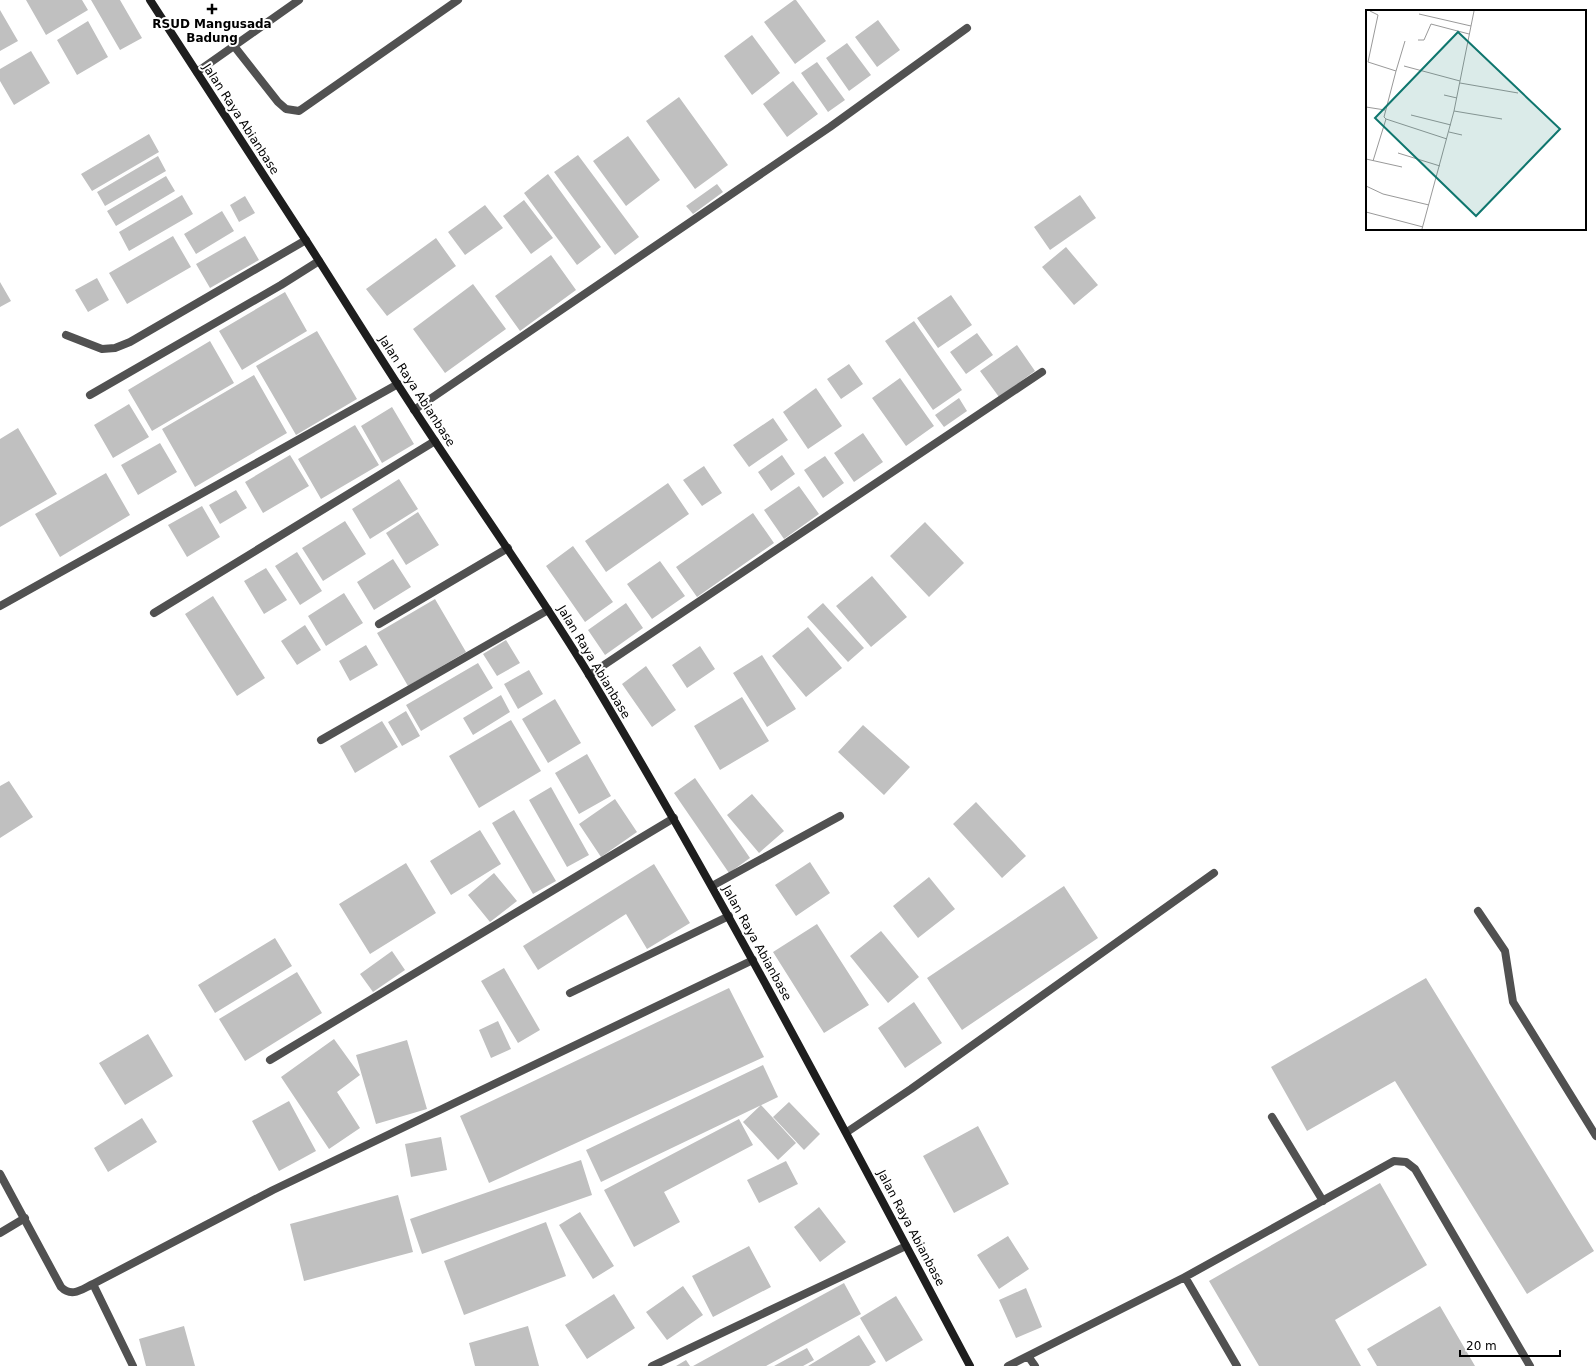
<svg xmlns="http://www.w3.org/2000/svg" width="1596" height="1366" font-family="'DejaVu Sans',sans-serif">
<style>
.building{fill:#c0c0c0}
.lines{fill:none;stroke-linecap:round;stroke-linejoin:round}
.service{stroke:#515151;stroke-width:8}
.minor{stroke:#515151;stroke-width:8}
.secondary{stroke:#1e1e1e;stroke-width:8}
.poi-dot{fill:#000;stroke:#fff;stroke-width:1.5}
.labels{text-anchor:middle;stroke-width:4;stroke-linejoin:round;paint-order:stroke}
.poi-label{font-size:12px;font-weight:bold;fill:#000;stroke:#fff}
.street-label{font-size:12px;fill:#000;stroke:#fff}
.inset-road{fill:none;stroke:#999;stroke-width:1}
.view{fill:#0f766e;fill-opacity:0.15;stroke:#0f766e;stroke-width:2}
.inset-edge{fill:none;stroke:#000;stroke-width:2}
</style>
<rect width="100%" height="100%" fill="#fff"/>
<!-- building -->
<path class="building" d="M 26,0 L 82,0 L 88,10 L 46,35 Z
M 91,0 L 120,0 L 142,38 L 120,50 Z
M 794,0 L 796,0 L 826,41 L 795,64 L 764,22 Z
M 0,10 L 18,41 L 0,51 Z
M 878,20 L 900,50 L 877,67 L 855,37 Z
M 88,21 L 108,57 L 77,75 L 57,40 Z
M 752,35 L 780,73 L 752,95 L 724,56 Z
M 847,43 L 871,75 L 849,91 L 826,58 Z
M 31,51 L 50,83 L 14,105 L 0,81 L 0,69 Z
M 817,62 L 845,100 L 828,112 L 801,73 Z
M 793,81 L 818,114 L 787,137 L 763,104 Z
M 679,97 L 728,165 L 695,189 L 646,121 Z
M 149,134 L 159,152 L 92,191 L 81,174 Z
M 628,136 L 660,180 L 626,206 L 593,161 Z
M 578,155 L 639,237 L 615,255 L 554,172 Z
M 158,156 L 166,171 L 105,206 L 97,192 Z
M 548,174 L 601,247 L 577,265 L 524,193 Z
M 166,176 L 175,191 L 116,226 L 107,211 Z
M 717,184 L 723,192 L 693,214 L 686,206 Z
M 182,195 L 193,214 L 129,251 L 119,232 Z
M 1080,195 L 1096,218 L 1050,250 L 1034,227 Z
M 245,196 L 255,213 L 239,222 L 230,205 Z
M 524,200 L 553,238 L 531,254 L 503,216 Z
M 485,205 L 503,228 L 465,255 L 448,232 Z
M 222,211 L 234,231 L 196,254 L 184,234 Z
M 173,236 L 191,267 L 127,304 L 109,273 Z
M 245,236 L 259,260 L 210,288 L 196,264 Z
M 436,238 L 456,266 L 387,316 L 366,289 Z
M 1066,247 L 1098,285 L 1074,305 L 1042,267 Z
M 551,255 L 576,290 L 520,331 L 495,296 Z
M 97,278 L 109,300 L 88,312 L 75,290 Z
M 0,282 L 11,301 L 0,307 Z
M 473,284 L 506,329 L 445,373 L 413,329 Z
M 285,292 L 307,331 L 242,370 L 219,331 Z
M 951,295 L 972,325 L 938,348 L 917,318 Z
M 914,321 L 962,390 L 933,410 L 885,341 Z
M 317,331 L 357,399 L 296,435 L 256,366 Z
M 977,333 L 993,355 L 966,374 L 950,352 Z
M 210,341 L 234,383 L 152,431 L 128,390 Z
M 1017,345 L 1035,371 L 999,397 L 980,371 Z
M 849,364 L 863,384 L 841,399 L 827,379 Z
M 254,375 L 287,433 L 195,487 L 162,429 Z
M 900,378 L 934,426 L 906,446 L 872,398 Z
M 816,388 L 842,426 L 808,449 L 783,412 Z
M 959,398 L 967,411 L 944,427 L 935,415 Z
M 129,404 L 149,437 L 113,458 L 94,425 Z
M 392,407 L 414,444 L 382,463 L 361,426 Z
M 773,418 L 788,440 L 749,467 L 733,445 Z
M 355,425 L 379,465 L 321,499 L 298,459 Z
M 18,428 L 57,494 L 0,527 L 0,439 Z
M 863,433 L 883,462 L 854,482 L 834,453 Z
M 160,443 L 177,472 L 138,495 L 121,465 Z
M 290,455 L 309,486 L 263,513 L 245,482 Z
M 782,455 L 795,474 L 771,491 L 758,472 Z
M 825,456 L 844,483 L 823,498 L 804,470 Z
M 704,466 L 722,493 L 702,506 L 683,480 Z
M 106,473 L 130,515 L 60,557 L 35,514 Z
M 399,479 L 418,509 L 370,539 L 352,509 Z
M 668,483 L 689,514 L 606,572 L 585,541 Z
M 799,486 L 819,514 L 784,539 L 764,510 Z
M 236,490 L 247,508 L 220,524 L 209,505 Z
M 202,506 L 220,537 L 187,557 L 168,525 Z
M 418,512 L 439,545 L 406,565 L 386,533 Z
M 753,513 L 774,543 L 697,597 L 676,567 Z
M 345,521 L 366,554 L 323,581 L 302,548 Z
M 925,522 L 964,563 L 929,597 L 890,556 Z
M 573,546 L 613,602 L 585,622 L 546,566 Z
M 297,552 L 322,591 L 300,605 L 275,566 Z
M 393,559 L 411,587 L 374,610 L 357,582 Z
M 660,561 L 685,596 L 652,619 L 627,584 Z
M 266,568 L 287,600 L 264,614 L 244,581 Z
M 872,576 L 907,617 L 871,647 L 836,606 Z
M 344,593 L 363,623 L 326,646 L 308,616 Z
M 213,596 L 265,678 L 237,696 L 185,614 Z
M 435,599 L 466,652 L 408,686 L 377,633 Z
M 626,603 L 643,628 L 605,655 L 588,630 Z
M 823,603 L 864,648 L 848,662 L 807,617 Z
M 305,625 L 321,650 L 297,665 L 281,641 Z
M 808,627 L 842,668 L 806,697 L 772,656 Z
M 506,640 L 520,663 L 497,676 L 483,654 Z
M 366,645 L 378,665 L 350,681 L 339,661 Z
M 700,646 L 715,669 L 687,688 L 672,665 Z
M 762,655 L 796,709 L 767,727 L 733,673 Z
M 478,663 L 493,688 L 421,731 L 406,705 Z
M 646,666 L 676,710 L 652,727 L 622,684 Z
M 529,670 L 543,694 L 518,709 L 504,684 Z
M 501,695 L 510,712 L 473,735 L 463,718 Z
M 742,697 L 769,741 L 720,770 L 694,726 Z
M 555,699 L 581,743 L 548,763 L 522,719 Z
M 406,711 L 420,736 L 402,746 L 388,722 Z
M 511,720 L 541,771 L 479,808 L 449,756 Z
M 382,721 L 398,747 L 355,773 L 340,746 Z
M 863,725 L 910,767 L 884,795 L 838,752 Z
M 587,754 L 611,796 L 579,814 L 555,773 Z
M 695,778 L 750,858 L 729,873 L 674,793 Z
M 9,781 L 33,817 L 0,838 L 0,786 Z
M 551,787 L 589,855 L 567,867 L 529,800 Z
M 752,794 L 784,831 L 759,853 L 727,815 Z
M 615,799 L 637,832 L 601,857 L 579,824 Z
M 976,802 L 1026,856 L 1002,878 L 953,824 Z
M 514,810 L 556,881 L 533,894 L 492,823 Z
M 480,830 L 501,864 L 451,895 L 430,861 Z
M 810,862 L 830,893 L 796,916 L 775,885 Z
M 406,863 L 436,913 L 370,954 L 339,904 Z
M 654,864 L 690,923 L 647,949 L 626,914 L 538,970 L 523,946 Z
M 494,873 L 517,901 L 490,922 L 468,895 Z
M 929,877 L 955,909 L 918,938 L 893,906 Z
M 1064,886 L 1098,938 L 962,1030 L 927,978 Z
M 817,924 L 869,1005 L 824,1033 L 773,952 Z
M 881,931 L 919,977 L 888,1003 L 850,956 Z
M 275,938 L 292,966 L 215,1013 L 198,985 Z
M 392,951 L 405,970 L 373,992 L 360,974 Z
M 504,968 L 540,1030 L 518,1043 L 481,981 Z
M 297,972 L 322,1013 L 245,1061 L 219,1019 Z
M 1426,978 L 1594,1251 L 1527,1294 L 1395,1081 L 1307,1131 L 1271,1067 Z
M 729,988 L 764,1057 L 489,1183 L 460,1116 Z
M 914,1002 L 942,1043 L 905,1068 L 878,1028 Z
M 498,1021 L 511,1049 L 491,1058 L 479,1030 Z
M 148,1034 L 173,1076 L 125,1105 L 99,1063 Z
M 334,1039 L 360,1075 L 337,1092 L 360,1128 L 329,1149 L 281,1077 Z
M 407,1040 L 427,1109 L 376,1124 L 356,1055 Z
M 763,1065 L 778,1097 L 601,1182 L 586,1150 Z
M 289,1101 L 316,1151 L 279,1171 L 252,1121 Z
M 789,1102 L 820,1134 L 804,1150 L 773,1117 Z
M 761,1105 L 796,1143 L 778,1160 L 743,1122 Z
M 142,1118 L 157,1142 L 108,1172 L 94,1148 Z
M 739,1119 L 753,1145 L 664,1192 L 680,1222 L 634,1247 L 604,1190 Z
M 978,1126 L 1009,1184 L 954,1213 L 923,1156 Z
M 441,1137 L 447,1170 L 411,1177 L 405,1144 Z
M 581,1160 L 592,1195 L 422,1254 L 410,1219 Z
M 786,1161 L 798,1184 L 759,1203 L 747,1180 Z
M 1380,1183 L 1427,1265 L 1335,1320 L 1361,1366 L 1259,1366 L 1209,1281 Z
M 398,1195 L 413,1252 L 304,1281 L 290,1224 Z
M 819,1207 L 846,1242 L 820,1262 L 794,1227 Z
M 580,1212 L 614,1266 L 593,1279 L 559,1225 Z
M 546,1222 L 566,1276 L 464,1315 L 444,1261 Z
M 1008,1236 L 1029,1269 L 999,1289 L 977,1255 Z
M 749,1246 L 771,1287 L 713,1317 L 692,1276 Z
M 844,1283 L 861,1314 L 766,1366 L 693,1366 Z
M 683,1286 L 703,1315 L 667,1340 L 646,1312 Z
M 1026,1288 L 1042,1327 L 1016,1338 L 999,1300 Z
M 614,1294 L 635,1328 L 587,1359 L 565,1325 Z
M 896,1296 L 923,1340 L 886,1362 L 860,1318 Z
M 1440,1306 L 1475,1366 L 1377,1366 L 1367,1349 Z
M 184,1326 L 195,1366 L 146,1366 L 139,1339 Z
M 528,1326 L 539,1366 L 475,1366 L 469,1343 Z
M 859,1335 L 876,1362 L 869,1366 L 808,1366 Z
M 807,1348 L 814,1360 L 803,1366 L 774,1366 Z
M 686,1360 L 690,1366 L 676,1366 Z"/>
<g class="lines">
<!-- service -->
<path class="service" d="M 234,46 L 278,102 L 286,109 L 299,111 L 458,0
M 197,72 L 299,0
M 66,335 L 102,349 L 115,348 L 130,342 L 306,240
M 90,395 L 281,285 L 319,261
M 154,613 L 435,441
M 321,740 L 548,610
M 1478,911 L 1505,951 L 1513,1002 L 1596,1136
M 570,993 L 729,916
M 1272,1117 L 1323,1201
M 847,1132 L 911,1089 L 1214,873
M 1185,1277 L 1237,1366
M 1028,1356 L 1035,1366
M 1008,1366 L 1185,1277 L 1394,1161 L 1406,1162 L 1415,1169 L 1530,1366"/>
<!-- minor -->
<path class="minor" d="M 414,410 L 830,127 L 967,28
M 0,606 L 398,384
M 379,624 L 508,548
M 589,675 L 1042,372
M 712,886 L 840,816
M 270,1060 L 674,818
M 0,1174 L 61,1287 C 72,1298 82,1289 93,1284
M 0,1233 L 25,1218
M 133,1366 L 93,1284 L 273,1190 L 753,960
M 652,1366 L 906,1246"/>
<!-- secondary -->
<path class="secondary" d="M 150,0 C 202,81 255,161 307,242 C 343,298 378,355 415,411 C 473,500 536,587 591,678 C 726,903 847,1135 970,1366"/>
</g>
<!-- markers -->
<path class="poi-dot" d="M210 3h4v4h4v4h-4v4h-4v-4h-4v-4h4z"/>
<g class="labels">
<!-- poi labels -->
<g class="poi-label">
<text x="212" y="28">RSUD Mangusada<tspan x="212" dy="14">Badung</tspan></text>
</g>
<!-- street labels -->
<g class="street-label">
<text transform="translate(241 119) rotate(57)" y="4">Jalan Raya Abianbase</text>
<text transform="translate(417 391) rotate(57)" y="4">Jalan Raya Abianbase</text>
<text transform="translate(594 662) rotate(59)" y="4">Jalan Raya Abianbase</text>
<text transform="translate(757 943) rotate(61)" y="4">Jalan Raya Abianbase</text>
<text transform="translate(911 1228) rotate(62)" y="4">Jalan Raya Abianbase</text>
</g>
</g>
<!-- overview -->
<g transform="translate(1366 10)">
<rect width="220" height="220" fill="#fff"/>
<path class="inset-road" d="M 4,1 L 12,5 L 2,52 L 30,61 L 18,107 L 20,109M 53,4 L 105,16M 52,30 L 58,30 L 65,14 L 103,24M 38,56 L 94,71M 30,61 L 39,31M 94,73 L 152,83M 78,85 L 91,88M 0,97 L 19,100M 88,101 L 136,109M 45,105 L 85,115M 83,122 L 96,125M 32,143 L 74,156M 0,149 L 36,157M 7,151 L 20,109 L 81,129M 0,176 L 17,184 L 63,195M 0,202 L 57,217M 56,219 L 88,101 L 108,1"/>
<path class="view" d="M 92,22 L 194,119 L 110,206 L 9,108 Z"/>
<rect width="220" height="220" class="inset-edge"/>
</g>
<!-- scale -->
<path d="M1460 1350v6h100v-6" fill="none" stroke="#000000" stroke-width="2"/>
<text x="1466" y="1350" font-size="12" fill="#000000" stroke="#ffffff" stroke-width="3" paint-order="stroke">20 m</text>
</svg>
